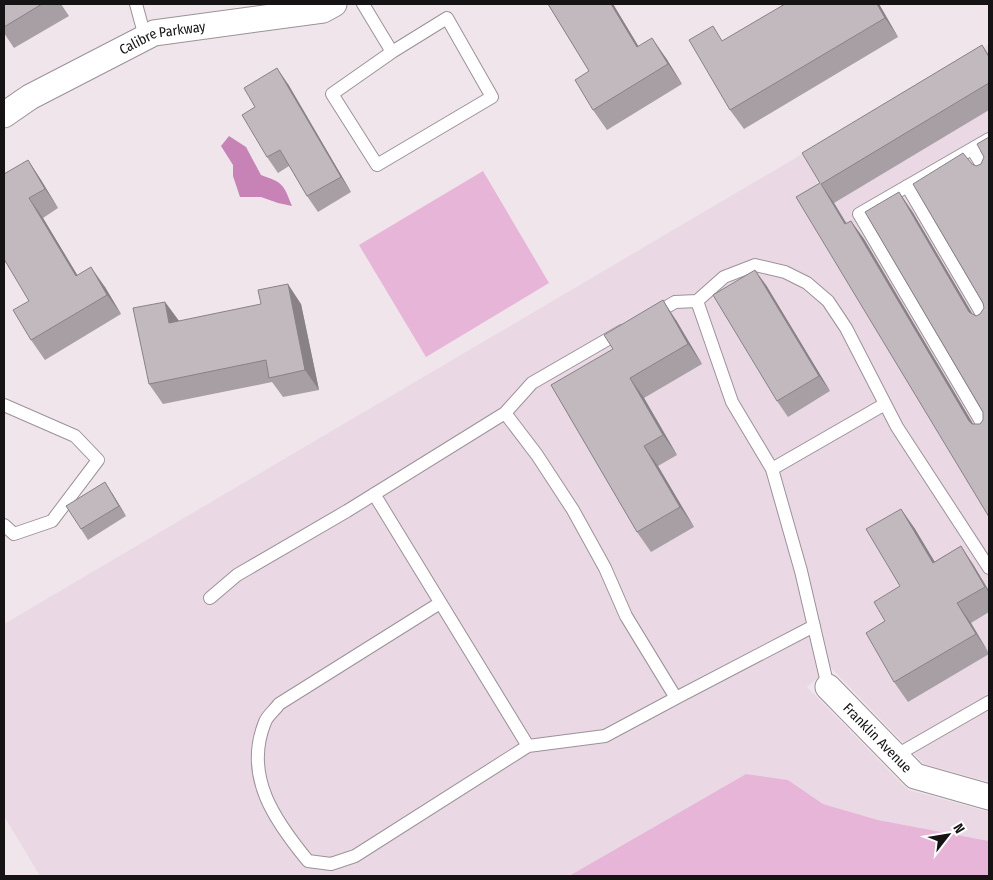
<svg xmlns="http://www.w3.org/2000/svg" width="993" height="880" font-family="'Fira Sans Condensed',sans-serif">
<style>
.built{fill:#ead9e4}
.green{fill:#e6b5d8}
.water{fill:#c783b5}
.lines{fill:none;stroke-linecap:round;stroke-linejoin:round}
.lane-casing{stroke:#9b9298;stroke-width:14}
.street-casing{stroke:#9b9298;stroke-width:27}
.lane{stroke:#fff;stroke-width:12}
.street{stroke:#fff;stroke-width:25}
.wall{fill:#a79fa4}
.shaded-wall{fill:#888286}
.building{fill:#c2b9bf;stroke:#888286}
.labels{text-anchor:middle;stroke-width:5;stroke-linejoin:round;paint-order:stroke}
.street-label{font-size:14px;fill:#161315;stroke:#fff}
</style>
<rect width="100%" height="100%" fill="#efe5eb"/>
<!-- built -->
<path class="built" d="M 989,44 L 989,782 L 924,764 L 830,667 L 807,687 L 904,786 L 909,790 L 989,812 L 989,841 L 878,820 L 823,804 L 788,780 L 746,774 L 569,876 L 40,876 L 4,816 L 4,624 Z"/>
<!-- green -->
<path class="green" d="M 483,171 L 549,283 L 426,357 L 359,245 Z
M 746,774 L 788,780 L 823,804 L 878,820 L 989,841 L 989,876 L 569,876 Z"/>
<!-- water -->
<path class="water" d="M 229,136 L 246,147 L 261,175 C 283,183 283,183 292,206 L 278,203 L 261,197 L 240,197 L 233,176 L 233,165 L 221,146 Z"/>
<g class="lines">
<defs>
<path id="lane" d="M 136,4 L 145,37
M 363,4 L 392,52
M 447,18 L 492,97 L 377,165 L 332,94 L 392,52 Z
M 989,139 L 859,214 L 989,435
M 972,149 L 989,176
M 907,186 L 989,326
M 697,301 L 724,277 L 755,265 L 785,272 L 807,283 L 828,301 L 846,328 L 897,427 L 989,568
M 653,315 L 675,302 L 697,301 L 732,402 L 772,469 L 801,571 L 828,687
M 4,405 L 75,436 L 98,460 L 52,521 L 14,534 L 4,525
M 505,413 L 537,455 L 573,510 L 605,568 L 626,616 L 676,698 L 605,736 L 528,746
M 772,469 L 885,404
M 374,494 L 528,746 L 355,856 L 331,864 L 308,861 C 275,821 243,776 265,722 C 267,716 275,710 279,704 L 440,603
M 210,598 L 237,575 L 347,511 L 505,413 L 532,383 L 622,331
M 676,698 L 814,626
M 895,756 L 989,702"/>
<g id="street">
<path id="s1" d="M 4,115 L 30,97 L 154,33 L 323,10 L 334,4"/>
<path id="s2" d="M 828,687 L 915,776 L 989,797"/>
</g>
</defs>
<!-- lane casing -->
<use href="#lane" class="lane-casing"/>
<!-- street casing -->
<use href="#street" class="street-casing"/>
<!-- lane -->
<use href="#lane" class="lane"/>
<!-- street -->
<use href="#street" class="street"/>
</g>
<!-- wall -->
<path class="wall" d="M 4,4 L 61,4 L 69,16 L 14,48 L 4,33 Z
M 548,4 L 613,4 L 638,46 L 666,58 L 682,84 L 607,130 L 593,110 L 589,71 Z
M 785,4 L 879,4 L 898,37 L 744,129 L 730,110 Z
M 982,45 L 989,55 L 989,110 L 834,203 L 847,224 L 851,221 L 864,239 L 973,424 L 980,424 L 983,420 L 983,412 L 912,211 L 972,314 L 976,316 L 980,314 L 984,308 L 972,164 L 976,166 L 981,164 L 984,157 L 989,137 L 989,517 L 820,183 Z
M 288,84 L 351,192 L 318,212 L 307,196 L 289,166 L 278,173 L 267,157 L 255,107 Z
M 28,160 L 41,180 L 58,208 L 43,218 L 77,275 L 105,287 L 121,314 L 45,360 L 31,340 L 29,301 Z
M 766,285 L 830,391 L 788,417 L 777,401 Z
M 165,302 L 179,321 L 301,304 L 319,390 L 283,397 L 272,382 L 163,404 L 149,384 Z
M 676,320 L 702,364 L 644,398 L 677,455 L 658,466 L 694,527 L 651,552 L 637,532 L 551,385 Z
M 112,493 L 126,516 L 88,540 L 81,529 Z
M 901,509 L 915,529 L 934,562 L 961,546 L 974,566 L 989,591 L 989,612 L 971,623 L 989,654 L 908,702 L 894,682 L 885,621 L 900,586 Z"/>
<!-- shaded-wall -->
<path class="shaded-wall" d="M 611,4 L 613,4 L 651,67 L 637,47 Z
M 877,4 L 879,4 L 898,37 L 885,18 Z
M 652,38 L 666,58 L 682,84 L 668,64 Z
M 277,68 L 288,84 L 351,192 L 341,177 Z
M 28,160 L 41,180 L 58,208 L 45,189 Z
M 821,184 L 834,203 L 858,243 L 845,224 Z
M 899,192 L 912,211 L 982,330 L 969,312 Z
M 29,198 L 43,218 L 90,296 L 76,276 Z
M 851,221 L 864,239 L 982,439 L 969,421 Z
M 91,267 L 105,287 L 121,314 L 107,295 Z
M 755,270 L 766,285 L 830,391 L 819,376 Z
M 288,284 L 301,304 L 319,390 L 305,370 Z
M 663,300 L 676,320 L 702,364 L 688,344 Z
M 165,302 L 179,321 L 169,323 Z
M 630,378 L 644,398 L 677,455 L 663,435 Z
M 644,446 L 658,466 L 694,527 L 680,507 Z
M 105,482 L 112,493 L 126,516 L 119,506 Z
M 901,509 L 915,529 L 947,582 L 933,563 Z
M 961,546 L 974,566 L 989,591 L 989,593 Z
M 957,603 L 971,623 L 989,653 L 976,634 Z"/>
<!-- building -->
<path class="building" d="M 4,4 L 42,4 L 4,27 Z
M 548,4 L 611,4 L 637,47 L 652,38 L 668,64 L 593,110 L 575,80 L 589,71 Z
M 785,4 L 877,4 L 885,18 L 730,110 L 689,40 L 713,26 L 722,41 Z
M 982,45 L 989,57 L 989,83 L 821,184 L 845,224 L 851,221 L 969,421 L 972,424 L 980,424 L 983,420 L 983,412 L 865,212 L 899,192 L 969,312 L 976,316 L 980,314 L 984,308 L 983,303 L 913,184 L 963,153 L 972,164 L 976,166 L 981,164 L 984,157 L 977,144 L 989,137 L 989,517 L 796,197 L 820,183 L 802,153 Z
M 277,68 L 341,177 L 307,196 L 280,150 L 267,157 L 242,115 L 255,107 L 244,88 Z
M 28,160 L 45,189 L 29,198 L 76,276 L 91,267 L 107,295 L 31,340 L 13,310 L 29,301 L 4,259 L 4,174 Z
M 755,270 L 819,376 L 777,401 L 713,295 Z
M 288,284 L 305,370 L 269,378 L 266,360 L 149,384 L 133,308 L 165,302 L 169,323 L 261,304 L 258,290 Z
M 663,300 L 688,344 L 630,378 L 663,435 L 644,446 L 680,507 L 637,532 L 551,385 L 613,349 L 604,335 Z
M 105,482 L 119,506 L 81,529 L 66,506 Z
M 901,509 L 933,563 L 961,546 L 985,587 L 957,603 L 976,634 L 894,682 L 866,633 L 885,621 L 874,602 L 900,586 L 866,529 Z"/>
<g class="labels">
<!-- street labels -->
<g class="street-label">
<text dy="5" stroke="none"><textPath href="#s1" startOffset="178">Calibre Parkway</textPath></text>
<text dy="5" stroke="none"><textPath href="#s2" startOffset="71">Franklin Avenue</textPath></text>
</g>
</g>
<!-- border -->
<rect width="993" height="880" fill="none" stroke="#161315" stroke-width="10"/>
<!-- north arrow -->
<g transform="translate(948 835) rotate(59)" stroke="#ffffff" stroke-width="4" paint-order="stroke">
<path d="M0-4L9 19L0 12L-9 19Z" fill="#161315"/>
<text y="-8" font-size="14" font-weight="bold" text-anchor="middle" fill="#161315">N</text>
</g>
</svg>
